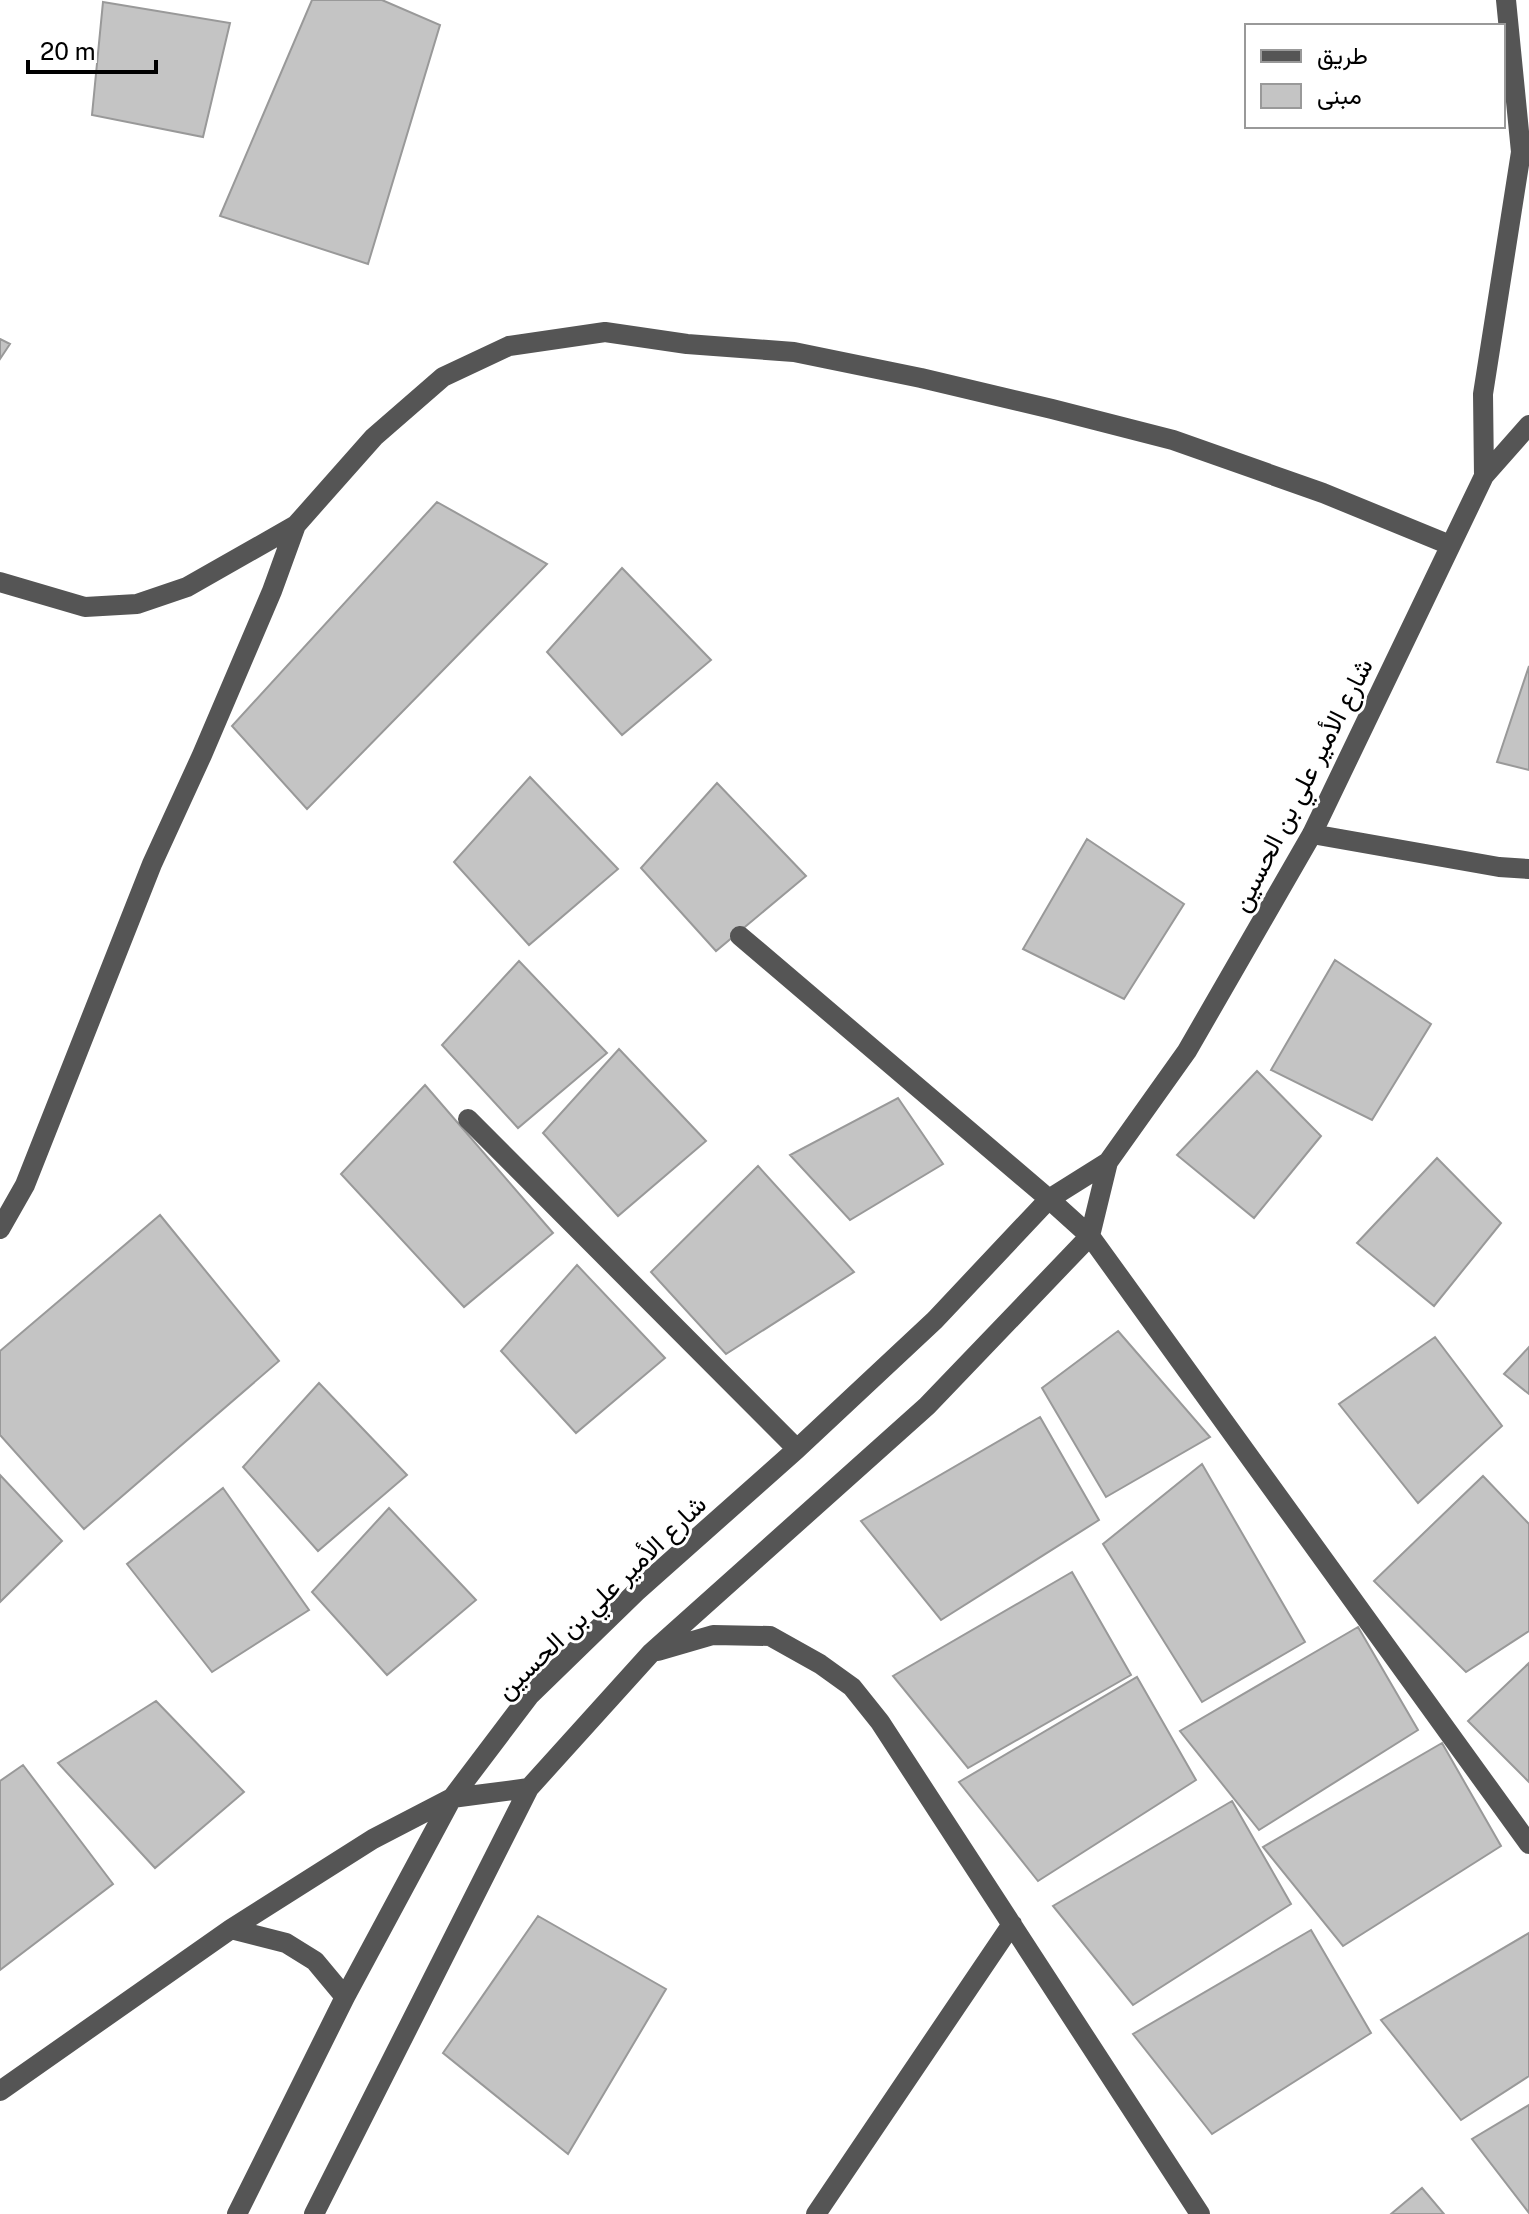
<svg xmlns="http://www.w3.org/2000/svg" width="1529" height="2214" font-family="'Public Sans',Vazirmatn,sans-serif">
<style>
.building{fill:#c4c4c4;stroke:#999;stroke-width:2}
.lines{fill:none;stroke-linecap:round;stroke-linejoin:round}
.minor{stroke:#555;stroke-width:20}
.labels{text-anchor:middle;stroke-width:6;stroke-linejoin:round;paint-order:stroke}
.street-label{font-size:26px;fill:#000;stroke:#fff}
</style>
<rect width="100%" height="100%" fill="#fff"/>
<!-- building -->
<path class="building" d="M 312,0 L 382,0 L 440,25 L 368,264 L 220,216 Z
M 103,2 L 230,23 L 203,137 L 92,115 Z
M 0,339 L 10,344 L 0,359 Z
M 437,502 L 547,564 L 307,809 L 232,726 Z
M 622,568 L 711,660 L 622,735 L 547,652 Z
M 1529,666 L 1529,770 L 1497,762 Z
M 530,777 L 618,869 L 529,945 L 454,862 Z
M 717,783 L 806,876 L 716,951 L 641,868 Z
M 1087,839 L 1184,904 L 1124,999 L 1023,949 Z
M 1335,960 L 1431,1024 L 1372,1120 L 1271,1070 Z
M 519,961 L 607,1053 L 518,1128 L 442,1045 Z
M 619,1049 L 706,1141 L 618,1216 L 543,1133 Z
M 1257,1071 L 1321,1136 L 1254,1218 L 1177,1155 Z
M 425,1085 L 553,1233 L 464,1307 L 341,1174 Z
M 898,1098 L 943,1164 L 850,1220 L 790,1155 Z
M 1437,1158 L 1501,1223 L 1434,1306 L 1357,1243 Z
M 758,1166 L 854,1272 L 726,1354 L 651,1272 Z
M 160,1215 L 279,1361 L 84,1529 L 0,1435 L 0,1351 Z
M 577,1265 L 665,1358 L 576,1433 L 501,1351 Z
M 1118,1331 L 1210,1437 L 1106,1497 L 1042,1388 Z
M 1435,1337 L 1502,1426 L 1418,1503 L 1339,1404 Z
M 1529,1347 L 1529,1394 L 1504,1374 Z
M 319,1383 L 407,1475 L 318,1551 L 243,1467 Z
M 1040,1417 L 1099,1520 L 941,1620 L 861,1521 Z
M 1202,1464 L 1305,1642 L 1202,1702 L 1103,1544 Z
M 0,1475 L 62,1541 L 0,1602 Z
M 1483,1476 L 1529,1524 L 1529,1631 L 1466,1672 L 1374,1581 Z
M 223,1488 L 309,1610 L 212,1672 L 127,1564 Z
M 389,1508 L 476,1600 L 387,1675 L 312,1592 Z
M 1072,1572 L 1131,1675 L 968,1768 L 893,1676 Z
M 1358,1627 L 1418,1730 L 1259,1830 L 1180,1731 Z
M 1529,1663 L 1529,1782 L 1468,1721 Z
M 1137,1677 L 1196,1780 L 1038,1881 L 959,1782 Z
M 156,1701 L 244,1792 L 155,1868 L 58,1763 Z
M 1442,1743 L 1501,1846 L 1343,1946 L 1263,1847 Z
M 23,1765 L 113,1884 L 0,1970 L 0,1781 Z
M 1232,1801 L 1291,1904 L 1133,2005 L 1053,1906 Z
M 538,1916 L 666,1989 L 568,2154 L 443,2053 Z
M 1311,1930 L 1371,2033 L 1212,2134 L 1133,2034 Z
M 1529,1933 L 1529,2076 L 1461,2120 L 1381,2020 Z
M 1529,2105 L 1529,2213 L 1472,2139 Z
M 1422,2188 L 1444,2214 L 1391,2214 Z"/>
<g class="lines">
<!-- minor -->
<path class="minor" d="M 1484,476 L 1483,394 L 1521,152 L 1506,0
M 0,582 L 85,607 L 137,604 L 187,587 L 296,525 L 374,437 L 443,377 L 509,346 L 605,332 L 687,344 L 794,352 L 921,378 L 1052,409 L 1173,440 L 1323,493 L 1450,545
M 1312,834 L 1499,867 L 1529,869
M 740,936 L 1049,1199 L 1090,1236 L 1529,1844
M 468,1119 L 797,1449
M 0,1229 L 25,1185 L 152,864 L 202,755 L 272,591 L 296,525
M 658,1651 L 713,1635 L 770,1636 L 820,1664 L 852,1687 L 880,1722 L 1200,2214
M 231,1929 L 286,1943 L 315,1961 L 345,1997
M 0,2091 L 231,1929 L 373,1839 L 452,1798 L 529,1788
M 237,2214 L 345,1997 L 452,1798 L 530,1695 L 636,1592 L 797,1449 L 935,1320 L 1049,1199 L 1108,1162
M 314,2214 L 529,1788 L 651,1653 L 927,1406 L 1090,1236 L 1108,1162 L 1187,1051 L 1312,834 L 1484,476 L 1529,425
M 816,2214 L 1012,1924"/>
</g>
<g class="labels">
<!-- street labels -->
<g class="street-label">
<text transform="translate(1302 785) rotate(-63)" y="9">شارع الأمير علي بن الحسين</text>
<text transform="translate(601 1597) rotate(-44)" y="9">شارع الأمير علي بن الحسين</text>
</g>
</g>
<!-- legend -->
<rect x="1245" y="24" width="260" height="104" fill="#ffffff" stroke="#999999" stroke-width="2"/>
<rect x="1261" y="50" width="40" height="12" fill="#555555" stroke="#999999" stroke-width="2"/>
<text x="1317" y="64" font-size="24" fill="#000000">طريق</text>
<rect x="1261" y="84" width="40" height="24" fill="#c4c4c4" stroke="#999999" stroke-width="2"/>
<text x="1317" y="104" font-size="24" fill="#000000">مبنى</text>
<!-- scale -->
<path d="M28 60v12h128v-12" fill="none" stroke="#000000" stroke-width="4"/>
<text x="40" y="60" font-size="24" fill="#000000" stroke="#ffffff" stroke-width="6" paint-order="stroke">20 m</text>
</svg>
